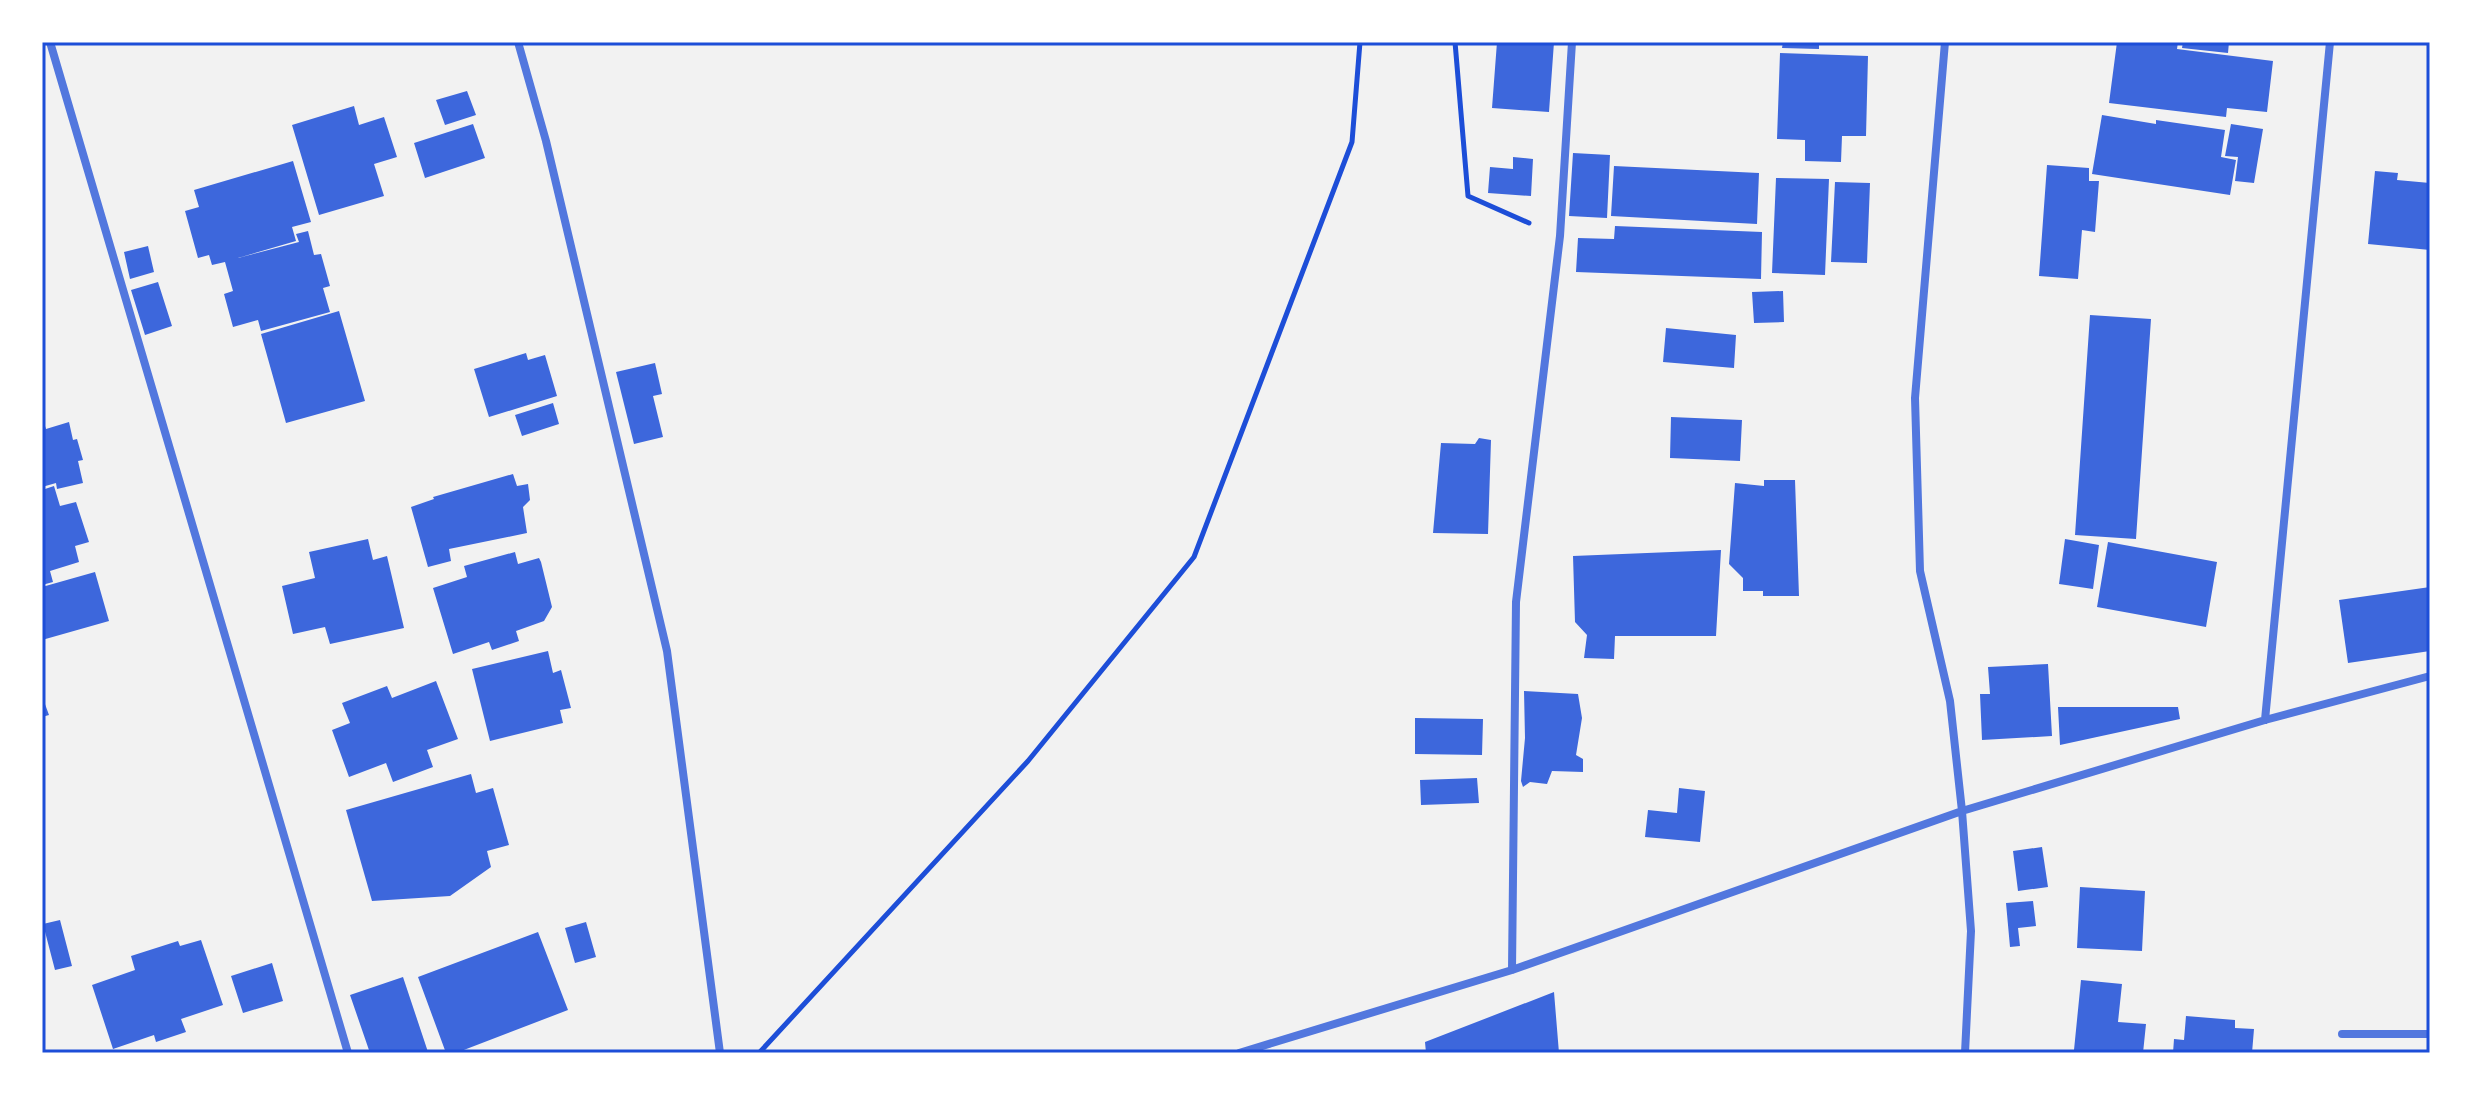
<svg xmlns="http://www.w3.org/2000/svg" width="2472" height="1095" font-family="'Space Grotesk',sans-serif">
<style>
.building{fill:#3d67dc}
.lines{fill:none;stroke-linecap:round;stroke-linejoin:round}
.path{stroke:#1d4ed8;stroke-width:5}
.minor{stroke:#5277de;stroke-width:8}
.neatline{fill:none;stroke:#1d4ed8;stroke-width:3}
</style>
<rect width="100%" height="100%" fill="#f2f2f2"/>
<!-- building -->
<path class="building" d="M 1497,42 L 1554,42 L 1549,112 L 1492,108 Z
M 1783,42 L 1819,42 L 1819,49 L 1782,48 Z
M 2117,42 L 2178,42 L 2177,49 L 2273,61 L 2267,112 L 2227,108 L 2226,117 L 2109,103 Z
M 2183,42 L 2229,42 L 2228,53 L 2182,48 Z
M 1780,53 L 1868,56 L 1866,136 L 1842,136 L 1841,162 L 1805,161 L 1805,140 L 1777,139 Z
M 467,91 L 476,115 L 445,125 L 436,100 Z
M 354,106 L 359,125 L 384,117 L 397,157 L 374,164 L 384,196 L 319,215 L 292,125 Z
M 2102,115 L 2156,124 L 2156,120 L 2225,130 L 2221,157 L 2236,160 L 2230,195 L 2092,174 Z
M 473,124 L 485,158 L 425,178 L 414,143 Z
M 2231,124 L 2263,129 L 2254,183 L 2235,181 L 2238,157 L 2225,156 Z
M 1573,153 L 1610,155 L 1607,218 L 1569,216 Z
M 1513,157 L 1533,159 L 1531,196 L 1488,193 L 1490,167 L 1513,169 Z
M 293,161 L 311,222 L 292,227 L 296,241 L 238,258 L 299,242 L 296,234 L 308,231 L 314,255 L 321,254 L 330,286 L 323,288 L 330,312 L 261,331 L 258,320 L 233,327 L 224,294 L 233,291 L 225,262 L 212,265 L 209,255 L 198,258 L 185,211 L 199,207 L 194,190 Z
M 2047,165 L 2089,168 L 2089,181 L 2099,181 L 2095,232 L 2082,230 L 2078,279 L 2039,276 Z
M 1614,166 L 1759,173 L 1757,224 L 1611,216 Z
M 2375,171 L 2398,173 L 2397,180 L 2430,183 L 2430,250 L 2368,244 Z
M 1776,178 L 1829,179 L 1825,275 L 1772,273 Z
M 1835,182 L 1870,183 L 1867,263 L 1831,262 Z
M 1615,226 L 1762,232 L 1761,279 L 1576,272 L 1578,238 L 1614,239 Z
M 148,246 L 154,272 L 130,279 L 124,252 Z
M 158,282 L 172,326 L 145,335 L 131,290 Z
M 1783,291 L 1784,322 L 1754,323 L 1752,292 Z
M 339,311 L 365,401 L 286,423 L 261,334 Z
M 2090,315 L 2151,319 L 2136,539 L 2075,535 Z
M 1666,328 L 1736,335 L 1734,368 L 1663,362 Z
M 526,353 L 528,360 L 545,355 L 557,396 L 489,417 L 474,369 Z
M 655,363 L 662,394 L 653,396 L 663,437 L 634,444 L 616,372 Z
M 553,403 L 559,424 L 522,436 L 515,415 Z
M 42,417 L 46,429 L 69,422 L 73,440 L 77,439 L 83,460 L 78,461 L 83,483 L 57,489 L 56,483 L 42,487 Z
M 1671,417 L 1742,420 L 1740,461 L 1670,458 Z
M 1479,438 L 1491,440 L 1488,534 L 1433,533 L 1441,443 L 1475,444 Z
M 513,474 L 517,486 L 528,484 L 530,500 L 523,507 L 527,533 L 449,549 L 451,561 L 428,567 L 411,507 L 434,499 L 433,497 Z
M 1764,480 L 1795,480 L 1799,596 L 1763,596 L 1763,591 L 1743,591 L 1743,578 L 1729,564 L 1735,483 L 1764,486 Z
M 54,486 L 60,506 L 76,502 L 89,542 L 75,546 L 79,562 L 50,571 L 53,582 L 42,585 L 42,490 Z
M 368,539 L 373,560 L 387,556 L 404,628 L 330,644 L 325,627 L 293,634 L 282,586 L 315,578 L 309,552 Z
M 2065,539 L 2099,545 L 2093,589 L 2059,584 Z
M 2108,542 L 2217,562 L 2206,627 L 2097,607 Z
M 1721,550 L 1716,636 L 1615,636 L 1614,659 L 1584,658 L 1587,635 L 1575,622 L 1573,556 Z
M 515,552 L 518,564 L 539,558 L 541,562 L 552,607 L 544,621 L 516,631 L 519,641 L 492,650 L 489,642 L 453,654 L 433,588 L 467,577 L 464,566 Z
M 95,572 L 109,621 L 42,640 L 42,587 Z
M 2430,587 L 2430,651 L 2348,663 L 2339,600 Z
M 548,651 L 553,673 L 561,670 L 571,708 L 560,710 L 563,723 L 490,741 L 472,669 Z
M 2048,664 L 2052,736 L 1982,740 L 1980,694 L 1990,694 L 1988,667 Z
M 436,681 L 458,739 L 427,750 L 433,767 L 393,782 L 386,763 L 349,777 L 332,730 L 350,723 L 342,703 L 387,686 L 392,698 Z
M 1524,691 L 1578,694 L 1582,718 L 1576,755 L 1583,759 L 1583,772 L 1552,771 L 1547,784 L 1530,782 L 1523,787 L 1521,781 L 1525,738 Z
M 42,696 L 49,715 L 42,717 Z
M 2058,707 L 2178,707 L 2180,719 L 2060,745 Z
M 1415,718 L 1483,719 L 1482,755 L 1415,754 Z
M 471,774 L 476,793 L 493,788 L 509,845 L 487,851 L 491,867 L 450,896 L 372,901 L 346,810 Z
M 1477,778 L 1479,803 L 1421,805 L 1420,780 Z
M 1679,788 L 1705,791 L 1700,842 L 1645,837 L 1648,810 L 1677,813 Z
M 2042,847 L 2048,887 L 2018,891 L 2013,851 Z
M 2080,887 L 2145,891 L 2142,951 L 2077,948 Z
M 2033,901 L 2036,926 L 2018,928 L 2020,946 L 2010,947 L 2006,903 Z
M 60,920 L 72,966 L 55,970 L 43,924 Z
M 586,922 L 596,957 L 575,963 L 565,928 Z
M 538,932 L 568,1010 L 456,1053 L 446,1053 L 418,977 Z
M 201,940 L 223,1005 L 181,1019 L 186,1032 L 156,1042 L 154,1035 L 113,1049 L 92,985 L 135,970 L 131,956 L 178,941 L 180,946 Z
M 272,963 L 283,1001 L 243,1013 L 231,976 Z
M 403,977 L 428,1052 L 370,1053 L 350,995 Z
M 2081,980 L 2122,984 L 2118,1022 L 2146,1024 L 2143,1053 L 2090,1053 L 2091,1051 L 2074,1050 Z
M 1554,992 L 1559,1053 L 1426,1053 L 1425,1042 Z
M 2186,1016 L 2235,1020 L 2235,1028 L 2254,1029 L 2252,1053 L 2173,1053 L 2174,1039 L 2184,1040 Z"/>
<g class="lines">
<!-- path -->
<path class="path" d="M 1455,42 L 1468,196 L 1529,223
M 759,1053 L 1028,761 L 1194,557 L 1352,142 L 1360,42"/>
<!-- minor -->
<path class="minor" d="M 50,42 L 348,1053
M 518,42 L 546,141 L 667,651 L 720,1053
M 1945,42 L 1915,398 L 1920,571 L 1950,701 L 1962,811 L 1971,931 L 1965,1053
M 2265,720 L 2330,42
M 1512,970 L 1516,602 L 1560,236 L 1572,42
M 2342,1034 L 2430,1034
M 1239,1053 L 1512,970 L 1962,811 L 2265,720 L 2430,676"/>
</g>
<!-- border -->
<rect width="2472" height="1095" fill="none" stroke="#ffffff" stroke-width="88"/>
<rect x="44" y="44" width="2384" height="1007" class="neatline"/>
</svg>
